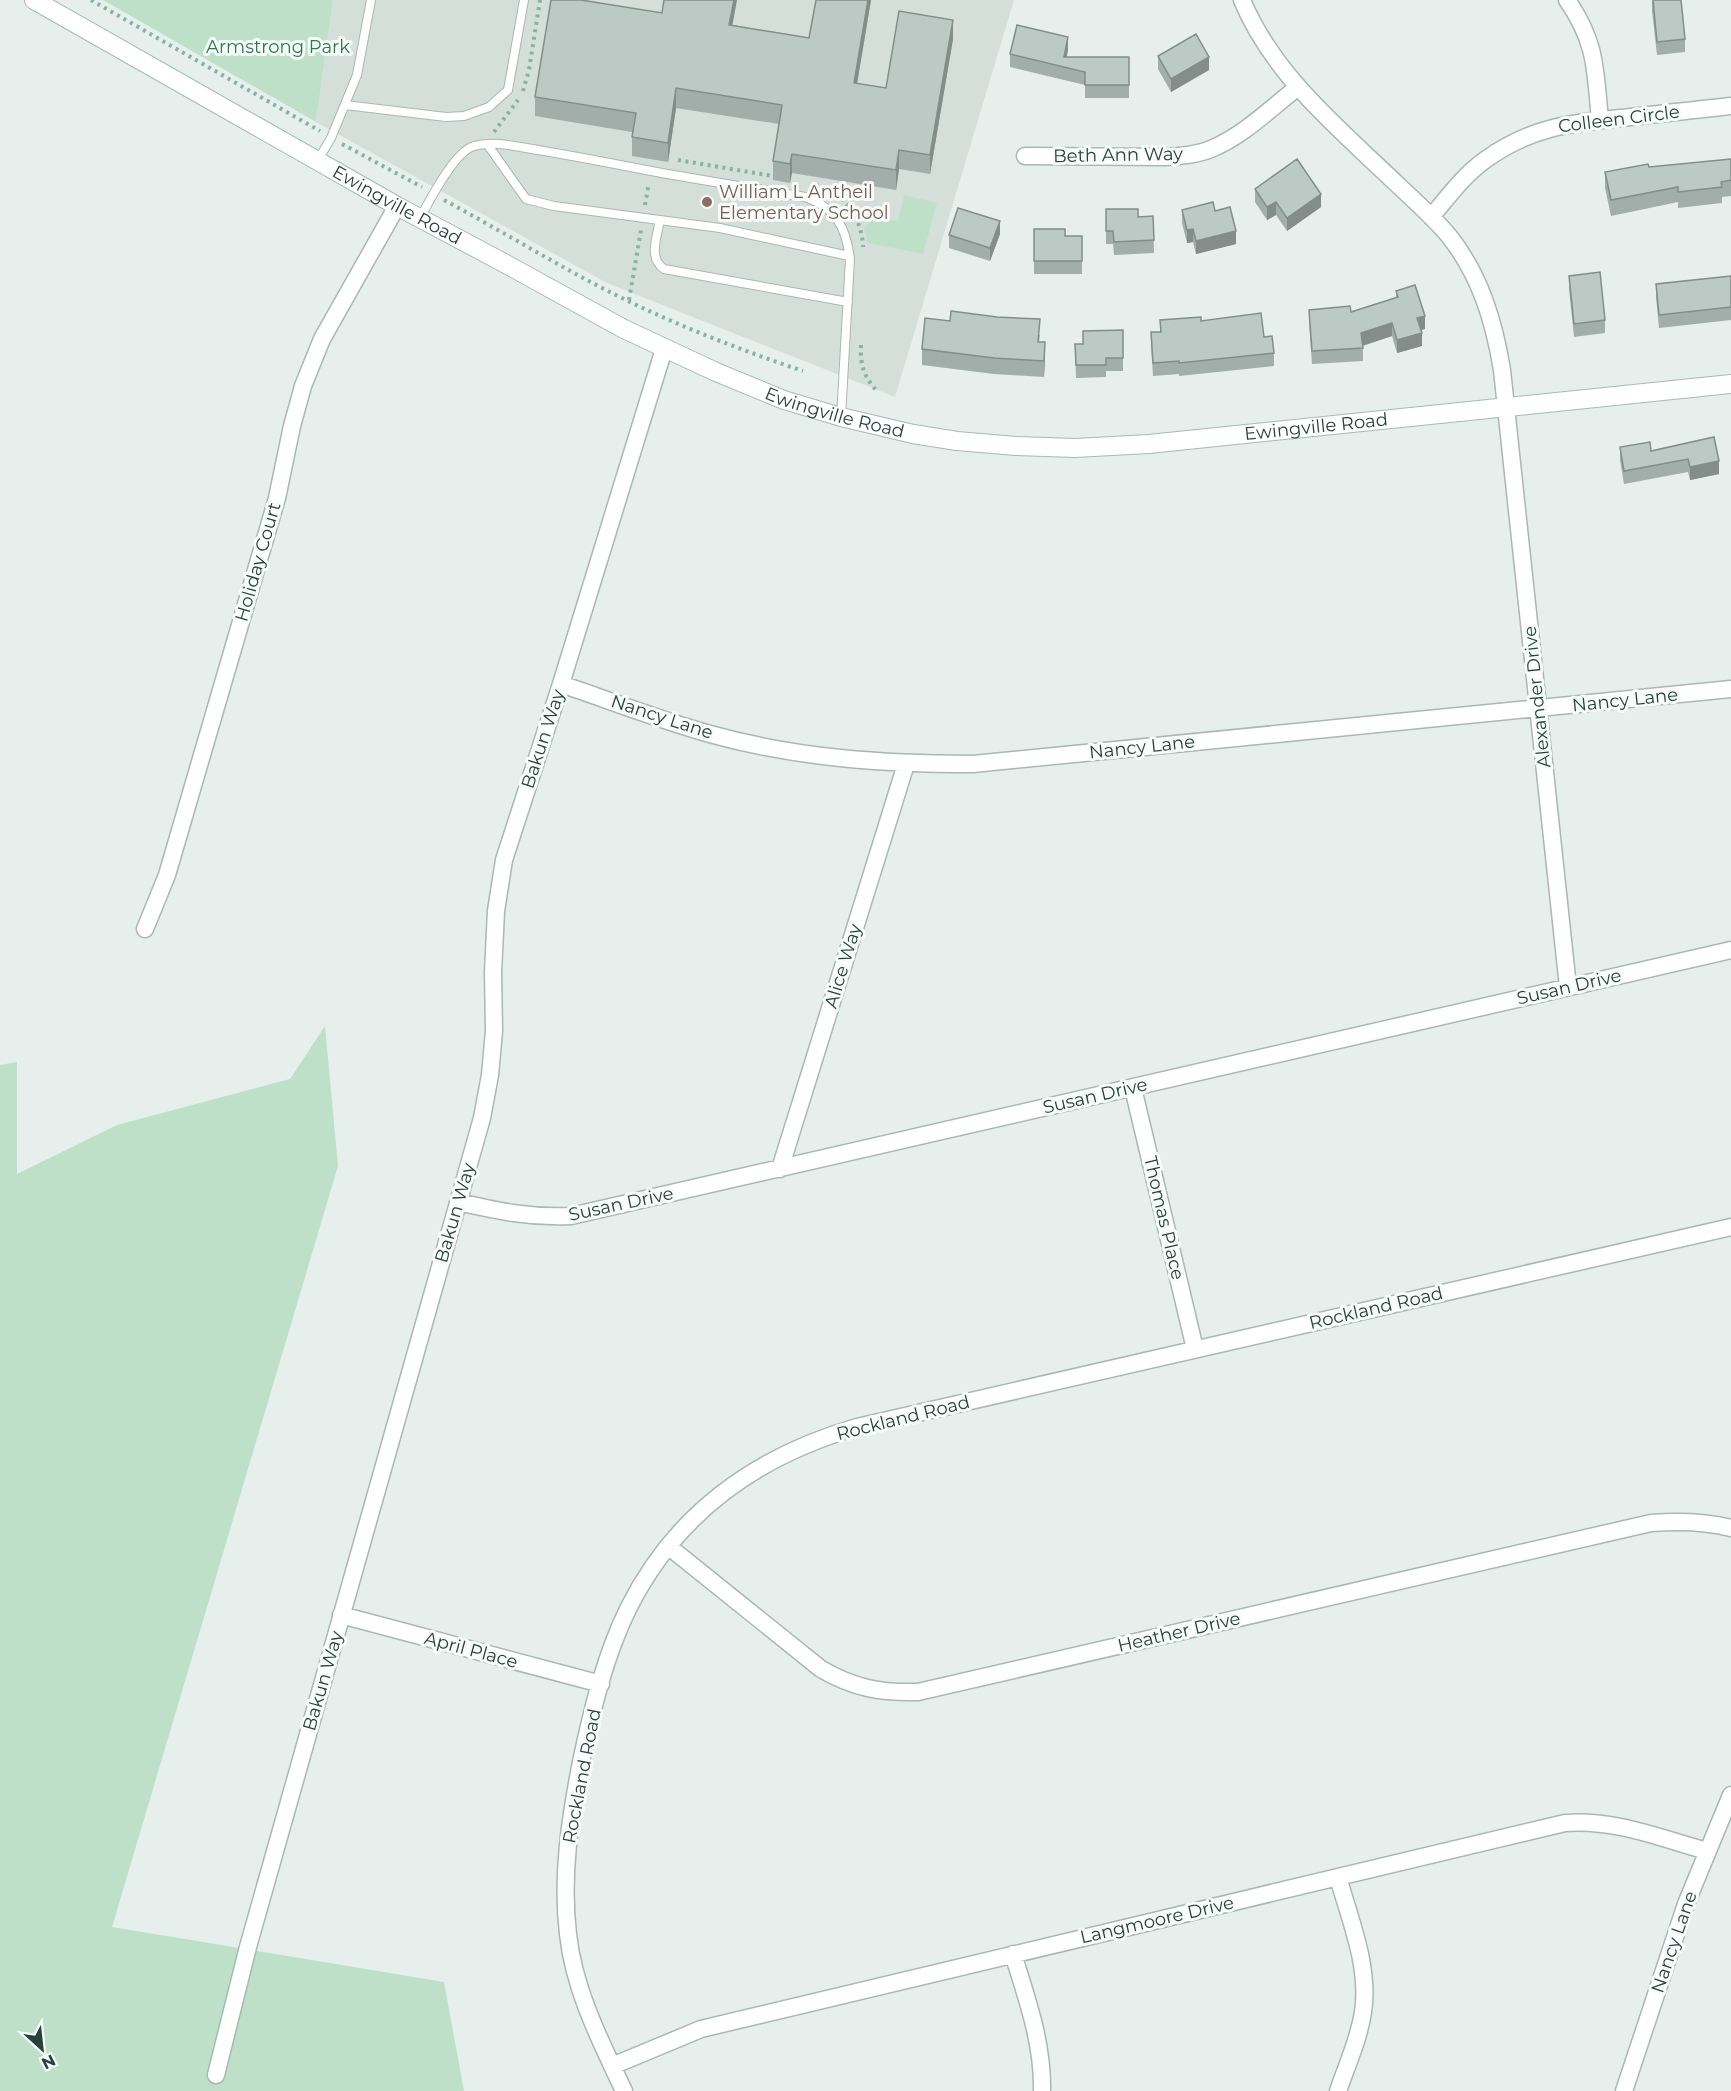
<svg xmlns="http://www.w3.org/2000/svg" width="1731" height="2091" font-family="Montserrat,sans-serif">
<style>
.built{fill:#d4dfda}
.green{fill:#bfe0c8}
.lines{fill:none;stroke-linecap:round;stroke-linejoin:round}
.service-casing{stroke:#a8b8b2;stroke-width:10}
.minor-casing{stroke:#a8b8b2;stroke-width:19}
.secondary-casing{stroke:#a4bbb3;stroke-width:20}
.path{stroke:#86b3a5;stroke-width:4;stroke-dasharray:3 4.5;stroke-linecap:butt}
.service{stroke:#fff;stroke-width:8}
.minor{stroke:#fff;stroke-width:16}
.secondary{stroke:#fff;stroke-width:18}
.wall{fill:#a1aea9}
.shaded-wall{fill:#838d89}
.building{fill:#bbcac4;stroke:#838d89;stroke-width:1.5}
.education-dot{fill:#8d6e63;stroke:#f7fbf9;stroke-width:2}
.labels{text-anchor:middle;stroke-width:6;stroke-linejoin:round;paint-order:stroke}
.park-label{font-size:18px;fill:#2d7a4b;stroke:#f7fbf9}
.street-label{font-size:18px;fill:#24423a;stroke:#f7fbf9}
.education-label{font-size:18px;fill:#785e54;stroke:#f7fbf9;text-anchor:start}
</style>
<rect width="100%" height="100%" fill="#e6efeb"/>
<!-- built -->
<path class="built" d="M 333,0 L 1014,0 L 895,397 L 607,283 L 316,122 Z"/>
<!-- green -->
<path class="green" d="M 103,0 L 333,0 L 316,122 Z
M 904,195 L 937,203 L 923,254 L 868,243 L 864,228 L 876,217 L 898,221 Z
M 325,1026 L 338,1166 L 112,1927 L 444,1982 L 464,2091 L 0,2091 L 0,1065 L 17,1062 L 17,1174 L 117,1125 L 290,1079 Z"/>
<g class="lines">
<defs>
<path id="service" d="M 345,105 L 446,117 L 464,116 L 489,107 L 508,90 L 524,0
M 487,144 L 526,199 L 554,206 L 720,228 L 849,256
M 318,160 L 331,138 L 357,75 L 371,0
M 420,218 C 430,200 454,152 474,146 C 494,140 518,147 538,150 C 574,156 610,163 646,170 C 699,180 752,188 805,197 C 836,208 846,227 850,259 L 841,417
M 660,220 C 657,237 648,258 664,269 L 848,302"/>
<path id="minor" d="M 1242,0 C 1274,77 1342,131 1400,187 C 1417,203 1434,218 1449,236 C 1480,275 1494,321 1502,370 L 1568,987
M 1567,0 C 1597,43 1595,70 1600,120
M 1025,156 L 1165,157 C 1180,156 1196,155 1211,149 C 1243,136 1271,108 1298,87
M 1431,217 C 1448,197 1464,175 1485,160 C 1534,125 1573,123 1631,117 C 1664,113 1698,110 1731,106
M 561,684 C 611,701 660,720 710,734 C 796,758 884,764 973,764 L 1731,689
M 145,929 L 167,875 L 277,498 L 292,426 L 303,386 L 322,339 L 397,206
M 1133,1088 L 1195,1349
M 780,1169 L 906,764
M 458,1202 C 498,1211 529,1218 571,1216 L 1731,950
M 668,1546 L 821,1669 C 854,1688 880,1693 918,1692 L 1651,1523 C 1678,1521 1704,1521 1731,1528
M 341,1615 L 601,1684
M 1013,1954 C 1027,1999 1043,2043 1042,2091
M 612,2066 L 701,2029 L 1565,1823 C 1614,1819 1660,1838 1707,1851
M 216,2075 L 248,1947 L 482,1118 L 490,1075 L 494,1031 L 493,972 L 496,911 L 504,860 L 561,684 L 664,349
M 624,2091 C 600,2040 574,1990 568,1934 C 561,1877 570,1818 581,1762 C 592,1710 605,1655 629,1607 C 677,1512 757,1456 857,1427 L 1731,1227
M 1338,2091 C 1347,2065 1359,2039 1363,2012 C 1370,1967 1350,1920 1338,1877
M 1624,2091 L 1686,1904 L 1731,1795"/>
<g id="secondary">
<path id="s1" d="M 34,0 L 397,206 L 504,263 L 624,329 L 716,372 L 784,400 L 841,417 L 913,434 L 957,441 L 1016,446 L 1075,448 L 1149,444 L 1731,384"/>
</g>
</defs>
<!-- service casing -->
<use href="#service" class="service-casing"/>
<!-- minor casing -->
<use href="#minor" class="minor-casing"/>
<!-- secondary casing -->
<use href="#secondary" class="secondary-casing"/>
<!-- path -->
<path class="path" d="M 91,0 L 320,131
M 523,91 L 529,70 L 540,0
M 494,132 L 518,100
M 342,144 L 422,187
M 678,160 L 773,176
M 815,185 C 844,191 862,218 863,247
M 444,200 C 498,229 550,261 604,289 C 668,322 735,348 803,371
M 645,205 L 649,183
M 629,300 L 641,230
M 861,345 C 860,366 864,377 878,392"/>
<!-- service -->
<use href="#service" class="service"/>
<!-- minor -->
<use href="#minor" class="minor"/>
<!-- secondary -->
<use href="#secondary" class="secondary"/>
</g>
<!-- wall -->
<path class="wall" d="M 871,0 L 857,83 L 886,88 L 953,39 L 930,174 L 899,169 L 896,190 L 792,173 L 790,183 L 773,180 L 773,161 L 779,124 L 676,108 L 668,162 L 632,156 L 632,132 L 535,116 L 535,97 L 662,13 L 809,38 Z
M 1652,0 L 1685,39 L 1685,52 L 1657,55 L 1652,11 Z
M 1068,50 L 1067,57 L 1129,57 L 1129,98 L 1085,98 L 1085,85 L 1010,67 L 1010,54 Z
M 1158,56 L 1209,70 L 1171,92 L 1158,69 Z
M 1731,159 L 1731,196 L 1722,197 L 1722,203 L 1678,208 L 1678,202 L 1611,216 L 1605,188 L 1605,172 Z
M 1255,189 L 1321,207 L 1287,231 L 1276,215 L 1267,220 L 1255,202 Z
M 1106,209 L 1138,217 L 1153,216 L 1154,253 L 1114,255 L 1113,244 L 1106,244 Z
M 1182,210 L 1215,211 L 1236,244 L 1196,254 L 1193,242 L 1187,243 L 1182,223 Z
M 1034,229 L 1065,236 L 1082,236 L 1082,274 L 1034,274 Z
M 1000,234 L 990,261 L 949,248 L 949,235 Z
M 1569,276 L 1605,320 L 1605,333 L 1574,337 L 1569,289 Z
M 1731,276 L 1731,320 L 1659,328 L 1656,297 L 1656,284 Z
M 1396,291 L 1425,329 L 1421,330 L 1422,346 L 1397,353 L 1392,336 L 1363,346 L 1363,361 L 1312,364 L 1309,323 L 1309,310 L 1351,312 L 1396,298 Z
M 1160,320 L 1264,337 L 1274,353 L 1274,366 L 1179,376 L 1179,374 L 1153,376 L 1151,345 L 1151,332 L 1160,332 Z
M 1123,330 L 1123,371 L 1106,371 L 1106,377 L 1076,378 L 1075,344 L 1083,344 Z
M 1040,335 L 1039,342 L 1045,358 L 1044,377 L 994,374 L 922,365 L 922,349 Z
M 1714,437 L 1719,474 L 1690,480 L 1688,472 L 1624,484 L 1620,460 L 1620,447 L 1651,451 Z"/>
<!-- shaded-wall -->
<path class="shaded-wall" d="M 734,0 L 737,0 L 729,44 L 729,25 Z
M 868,0 L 871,0 L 854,102 L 854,83 Z
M 953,20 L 953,39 L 930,174 L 930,155 Z
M 1068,37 L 1068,50 L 1064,67 L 1064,57 Z
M 1209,57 L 1209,70 L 1171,92 L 1171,79 Z
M 676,88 L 676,108 L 668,162 L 668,143 Z
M 899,150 L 899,169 L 896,190 L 896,170 Z
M 792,154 L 792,173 L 790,183 L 790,164 Z
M 1321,194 L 1321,207 L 1287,231 L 1287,218 Z
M 1276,202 L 1276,215 L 1267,220 L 1267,207 Z
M 1000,221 L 1000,234 L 990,261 L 990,248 Z
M 1193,229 L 1193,242 L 1187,243 L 1187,230 Z
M 1236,231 L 1236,244 L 1196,254 L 1196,241 Z
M 1425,316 L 1425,329 L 1417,331 L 1417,318 Z
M 1392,323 L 1392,336 L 1361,346 L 1361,333 Z
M 1422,333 L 1422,346 L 1397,353 L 1397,340 Z
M 1045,342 L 1045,358 L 1044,377 L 1044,361 Z
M 1719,461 L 1719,474 L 1690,480 L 1690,467 Z"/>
<!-- building -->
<path class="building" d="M 551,0 L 581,0 L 662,13 L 664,0 L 734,0 L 729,25 L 809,38 L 816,0 L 868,0 L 854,83 L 886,88 L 899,11 L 953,20 L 930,155 L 899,150 L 896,170 L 792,154 L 790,164 L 773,161 L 782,105 L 676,88 L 668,143 L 632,137 L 636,113 L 535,97 Z
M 1653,0 L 1681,0 L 1685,39 L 1657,42 Z
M 1017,25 L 1068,37 L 1064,57 L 1129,57 L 1129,85 L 1085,85 L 1085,72 L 1010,54 Z
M 1196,34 L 1209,57 L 1171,79 L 1158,56 Z
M 1297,159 L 1321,194 L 1287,218 L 1276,202 L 1267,207 L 1255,189 Z
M 1731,159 L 1731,180 L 1721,182 L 1722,187 L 1678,192 L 1678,187 L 1611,200 L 1605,172 L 1648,164 L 1649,167 Z
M 1213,202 L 1215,211 L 1230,207 L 1236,231 L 1196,241 L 1193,229 L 1187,230 L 1182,210 Z
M 958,208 L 1000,221 L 990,248 L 949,235 Z
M 1106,209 L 1138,209 L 1138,217 L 1153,216 L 1154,240 L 1114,242 L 1113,231 L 1106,231 Z
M 1034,229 L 1065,229 L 1065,236 L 1082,236 L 1082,261 L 1034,261 Z
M 1600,272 L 1605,320 L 1574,324 L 1569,276 Z
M 1731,276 L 1731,307 L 1659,315 L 1656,284 Z
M 1415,285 L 1425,316 L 1417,318 L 1422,333 L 1397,340 L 1392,323 L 1361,333 L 1363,348 L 1312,351 L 1309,310 L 1350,306 L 1351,312 L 1398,297 L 1396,291 Z
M 951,311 L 997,317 L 1040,319 L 1038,342 L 1045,342 L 1044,361 L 994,358 L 922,349 L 925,318 L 950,321 Z
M 1261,313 L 1264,337 L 1272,336 L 1274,353 L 1179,363 L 1179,361 L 1153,363 L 1151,332 L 1161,332 L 1160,320 L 1201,317 L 1201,321 Z
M 1123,330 L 1123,358 L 1106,358 L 1106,365 L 1076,365 L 1075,344 L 1083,344 L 1083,331 Z
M 1714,437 L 1719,461 L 1690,467 L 1688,459 L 1624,471 L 1620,447 L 1650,442 L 1651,451 Z"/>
<!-- markers -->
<circle class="education-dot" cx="707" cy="202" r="6"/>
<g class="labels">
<!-- park labels -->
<g class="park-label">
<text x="278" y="53">Armstrong Park</text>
</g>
<!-- street labels -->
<g class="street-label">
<text transform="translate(1619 119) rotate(-7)" y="6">Colleen Circle</text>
<text transform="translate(1118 155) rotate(-1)" y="6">Beth Ann Way</text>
<text dy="6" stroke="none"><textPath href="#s1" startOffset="417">Ewingville Road</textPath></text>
<text dy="6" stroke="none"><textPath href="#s1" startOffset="903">Ewingville Road</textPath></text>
<text dy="6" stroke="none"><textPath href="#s1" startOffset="1389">Ewingville Road</textPath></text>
<text transform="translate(258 562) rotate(-74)" y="6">Holiday Court</text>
<text transform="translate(1537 697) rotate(-96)" y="6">Alexander Drive</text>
<text transform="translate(1625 700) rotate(-6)" y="6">Nancy Lane</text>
<text transform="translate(662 717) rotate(18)" y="6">Nancy Lane</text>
<text transform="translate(543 739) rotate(-72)" y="6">Bakun Way</text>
<text transform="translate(1142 747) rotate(-6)" y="6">Nancy Lane</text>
<text transform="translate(843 966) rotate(-73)" y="6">Alice Way</text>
<text transform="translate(1569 987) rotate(-13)" y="6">Susan Drive</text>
<text transform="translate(1095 1096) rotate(-13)" y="6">Susan Drive</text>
<text transform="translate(621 1204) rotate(-12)" y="6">Susan Drive</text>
<text transform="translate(455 1213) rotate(-74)" y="6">Bakun Way</text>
<text transform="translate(1164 1218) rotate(77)" y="6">Thomas Place</text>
<text transform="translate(1376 1308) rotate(-13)" y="6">Rockland Road</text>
<text transform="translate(903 1418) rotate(-14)" y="6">Rockland Road</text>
<text transform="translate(1179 1632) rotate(-13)" y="6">Heather Drive</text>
<text transform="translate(471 1650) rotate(15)" y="6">April Place</text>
<text transform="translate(323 1681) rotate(-74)" y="6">Bakun Way</text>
<text transform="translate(582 1776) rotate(-79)" y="6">Rockland Road</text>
<text transform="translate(1157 1920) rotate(-13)" y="6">Langmoore Drive</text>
<text transform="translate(1674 1942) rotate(-71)" y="6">Nancy Lane</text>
</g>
<!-- education labels -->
<g class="education-label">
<text x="719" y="198">William L Antheil<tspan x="719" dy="21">Elementary School</tspan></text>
</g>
</g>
<!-- north arrow -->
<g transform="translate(42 2049) rotate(153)" stroke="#f7fbf9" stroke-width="4.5" paint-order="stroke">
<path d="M0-4.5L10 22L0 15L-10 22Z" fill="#24423a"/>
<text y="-9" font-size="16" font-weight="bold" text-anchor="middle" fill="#24423a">N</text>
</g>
</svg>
